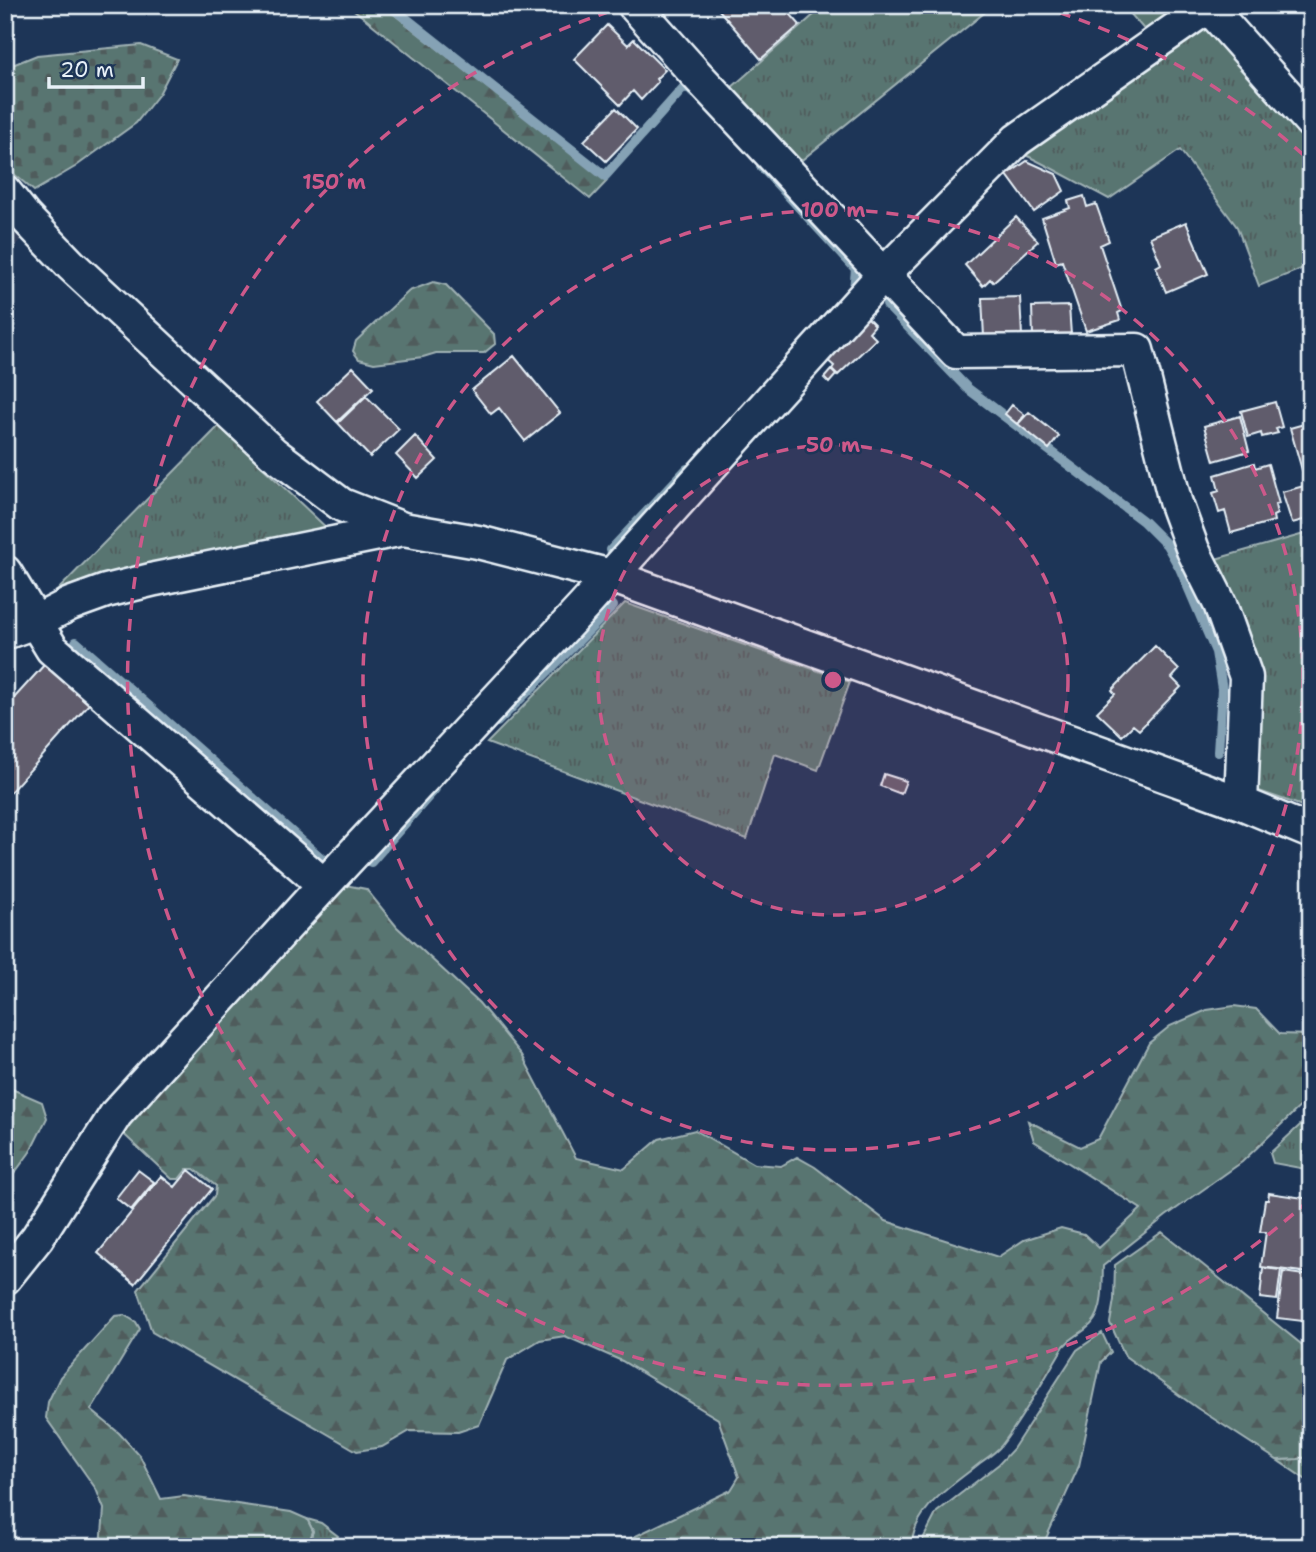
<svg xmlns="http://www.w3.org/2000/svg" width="1316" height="1552" font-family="'Shantell Sans',sans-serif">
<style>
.industrial{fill:url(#industrial-grid)}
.grass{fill:url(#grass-tufts);stroke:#a0b2b4;stroke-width:2}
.forest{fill:url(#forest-firs);stroke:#a0b2b4;stroke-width:2}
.cemetery{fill:url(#cemetery-stones);stroke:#a0b2b4;stroke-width:2}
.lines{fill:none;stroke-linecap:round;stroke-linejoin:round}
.stream{stroke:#85a2b5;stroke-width:10}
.building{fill:#605c6c;stroke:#e8f1f8;stroke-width:2}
.minor-casing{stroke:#e8f1f8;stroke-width:37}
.minor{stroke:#1d3557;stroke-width:32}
.ring{fill:none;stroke:#cd598a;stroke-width:3.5;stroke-dasharray:12 9}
.centre{fill:#cd598a;stroke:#1d3557;stroke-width:3.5}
.ring-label{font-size:21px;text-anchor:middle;font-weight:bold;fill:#cd598a;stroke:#1d3557;stroke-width:5;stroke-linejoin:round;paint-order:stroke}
</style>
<defs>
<pattern id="industrial-grid" width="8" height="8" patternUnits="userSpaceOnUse" patternTransform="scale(1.75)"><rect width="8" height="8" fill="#31415d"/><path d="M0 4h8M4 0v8" fill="none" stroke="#4f5d75"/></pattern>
<pattern id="grass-tufts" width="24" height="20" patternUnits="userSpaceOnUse" patternTransform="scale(1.75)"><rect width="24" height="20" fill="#597471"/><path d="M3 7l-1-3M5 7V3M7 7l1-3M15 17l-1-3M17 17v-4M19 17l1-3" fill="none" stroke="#4f5c5c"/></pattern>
<pattern id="forest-firs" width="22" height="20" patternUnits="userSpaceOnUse" patternTransform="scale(1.75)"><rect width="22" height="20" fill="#597471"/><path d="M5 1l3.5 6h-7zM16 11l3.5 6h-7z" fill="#4f5c5c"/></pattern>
<pattern id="cemetery-stones" width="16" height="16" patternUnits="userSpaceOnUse" patternTransform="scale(1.75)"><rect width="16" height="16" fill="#597471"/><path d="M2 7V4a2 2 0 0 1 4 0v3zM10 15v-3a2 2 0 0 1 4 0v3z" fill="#4f5c5c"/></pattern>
</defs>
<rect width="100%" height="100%" fill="#1d3557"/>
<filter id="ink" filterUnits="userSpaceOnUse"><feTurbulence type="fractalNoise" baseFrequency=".0143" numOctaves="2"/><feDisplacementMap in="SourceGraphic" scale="14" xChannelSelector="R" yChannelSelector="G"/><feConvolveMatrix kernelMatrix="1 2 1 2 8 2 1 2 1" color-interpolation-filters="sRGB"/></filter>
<g filter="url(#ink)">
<!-- industrial -->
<path class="industrial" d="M 5,214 L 23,238 L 5,256 Z"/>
<!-- grass -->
<path class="grass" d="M 825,5 L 994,5 L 798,163 L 731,88 Z
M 1123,5 L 1189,5 L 1147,33 Z
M 1204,28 L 1221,38 L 1311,136 L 1311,265 L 1259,286 L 1237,227 L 1180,150 L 1109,199 C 1079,184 1050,166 1019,152 L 1191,30 Z
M 219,426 L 333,534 L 45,603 Z
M 1311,532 L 1311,809 L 1259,791 L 1252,779 L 1212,560 Z
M 625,603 L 850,682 L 818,770 L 775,754 L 747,839 L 487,743 Z
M 1311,1115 L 1311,1170 L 1273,1163 L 1270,1153 Z
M 1311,1456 L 1311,1483 L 1277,1460 L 1298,1459 Z
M 307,1519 L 321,1523 L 338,1536 L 331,1547 L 307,1547 L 313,1531 Z"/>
<!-- forest -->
<path class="forest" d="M 348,5 L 382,5 L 607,181 L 590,199 Z
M 433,282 L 446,285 L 494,334 L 495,344 L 484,353 L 436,353 L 423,357 L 374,363 L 359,359 L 353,351 L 356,341 L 409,291 Z
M 345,885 L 366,889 L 397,927 L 479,1003 L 522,1055 L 576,1158 L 624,1169 L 659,1139 L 695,1130 L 754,1164 L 781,1166 L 797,1157 L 815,1167 L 886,1221 L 998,1257 L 1024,1240 L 1061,1228 L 1084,1234 L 1099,1248 L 1141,1209 L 1034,1141 L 1028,1121 L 1080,1147 L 1098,1139 L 1149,1043 L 1170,1026 L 1207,1010 L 1234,1006 L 1256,1009 L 1280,1034 L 1311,1035 L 1311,1096 L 1242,1162 L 1166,1216 L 1103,1266 C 1102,1287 1105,1316 1086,1329 C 1077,1336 1072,1337 1064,1346 C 1044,1379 1025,1415 1001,1446 C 995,1453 987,1458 980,1463 C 951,1487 915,1506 911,1547 L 613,1547 L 731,1490 L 739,1477 L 718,1419 L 622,1361 L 565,1336 L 540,1340 L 507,1360 L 479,1425 L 458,1432 L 410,1431 L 382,1447 L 357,1451 L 152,1332 L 138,1290 L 215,1195 L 216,1186 L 194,1169 L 187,1169 L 179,1179 L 172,1179 L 117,1128 Z
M 5,1086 L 42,1102 L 47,1118 L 30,1152 L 5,1186 Z
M 1162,1232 L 1311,1352 L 1311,1456 L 1298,1459 L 1277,1460 L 1197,1408 L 1125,1356 L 1110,1323 L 1114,1300 L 1115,1265 Z
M 124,1315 L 136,1322 L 140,1329 L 91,1410 L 119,1433 L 140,1456 L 161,1499 L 184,1496 L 291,1512 L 307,1519 L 313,1531 L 307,1547 L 101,1547 L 104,1509 L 96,1489 L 46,1418 L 48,1402 L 60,1377 L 115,1316 Z
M 1102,1333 L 1111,1352 L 1101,1362 L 1079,1466 L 1042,1547 L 923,1547 L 923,1539 L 937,1512 L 999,1464 L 1013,1449 L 1077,1350 Z"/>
<!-- cemetery -->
<path class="cemetery" d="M 141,45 L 177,59 L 159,94 L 136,123 L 75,167 L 34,191 L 14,174 L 5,155 L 5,68 L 37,55 Z"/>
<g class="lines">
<!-- stream -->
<path class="stream" d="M 389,5 L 605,176 L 686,85 L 693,93
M 761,166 L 856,269 L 854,290 L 850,294
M 887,305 L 967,388 L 1143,521 L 1167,545 L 1180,568 L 1216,652 L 1222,689 L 1218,752
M 611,550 L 687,469
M 76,642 L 321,858
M 497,722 L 613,606
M 371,862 L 435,789"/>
</g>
<!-- building -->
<path class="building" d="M 725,5 L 784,5 L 783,6 L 800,25 L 761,59 L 719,10 Z
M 607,25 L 628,45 L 634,39 L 665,70 L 656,79 L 658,82 L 641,100 L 633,91 L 620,105 L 574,59 Z
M 616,108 L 637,129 L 606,161 L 584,141 Z
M 1027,161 L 1056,174 L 1064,191 L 1034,212 L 1007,175 Z
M 1084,196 L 1087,207 L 1096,204 L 1109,241 L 1100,245 L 1122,311 L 1118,313 L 1120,320 L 1086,331 L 1062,261 L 1056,263 L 1042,218 L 1070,208 L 1068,201 Z
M 1016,217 L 1038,241 L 993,282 L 990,279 L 983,286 L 965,265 Z
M 1186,222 L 1208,274 L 1166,292 L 1156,267 L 1161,264 L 1150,237 Z
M 1020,297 L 1022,336 L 984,337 L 982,298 Z
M 1069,306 L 1071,335 L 1033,336 L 1032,307 Z
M 865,315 L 875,325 L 869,332 L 876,339 L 838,375 L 832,369 L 834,366 L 826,359 Z
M 514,356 L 560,413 L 525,441 L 499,408 L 491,414 L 472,390 Z
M 353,367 L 373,388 L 337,422 L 317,401 Z
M 831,370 L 836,375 L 829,383 L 824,378 Z
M 366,396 L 399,429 L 370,457 L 338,423 Z
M 1275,402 L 1282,427 L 1276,429 L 1278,433 L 1262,437 L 1261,433 L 1248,437 L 1241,411 Z
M 1012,405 L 1025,415 L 1017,424 L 1005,414 Z
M 1029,412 L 1059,436 L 1049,449 L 1018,424 Z
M 1240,416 L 1249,451 L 1214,461 L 1204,426 Z
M 1311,422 L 1311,467 L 1302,470 L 1290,428 Z
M 415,436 L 437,460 L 418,478 L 396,455 Z
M 1254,463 L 1255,468 L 1268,464 L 1279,504 L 1275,505 L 1277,514 L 1273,516 L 1274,521 L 1231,533 L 1225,511 L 1219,513 L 1213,493 L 1219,491 L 1215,475 Z
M 1311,484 L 1311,518 L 1292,523 L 1282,492 Z
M 1155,646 L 1179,670 L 1172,678 L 1181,687 L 1139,730 L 1133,725 L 1122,736 L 1097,712 L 1115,694 L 1112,690 Z
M 45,664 L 89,704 L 5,798 L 5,708 Z
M 884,774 L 906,781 L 901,794 L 880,786 Z
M 138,1170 L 154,1182 L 131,1210 L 116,1198 Z
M 189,1170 L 212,1189 L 135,1284 L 98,1253 L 161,1176 L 175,1187 Z
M 1269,1193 L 1311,1199 L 1310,1273 L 1261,1267 L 1266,1232 L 1260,1232 L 1265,1200 L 1268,1200 Z
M 1263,1268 L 1281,1270 L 1277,1300 L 1260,1298 Z
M 1283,1272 L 1311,1276 L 1311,1322 L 1277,1318 Z"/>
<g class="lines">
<defs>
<path id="minor" d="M 634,5 L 693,71 L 956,352 L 1137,350 L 1175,501 L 1193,550 L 1220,604 L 1246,677 L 1241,803
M 1207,5 L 1311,122
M 5,192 L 25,217 L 71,265 L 273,453 L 342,505 L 403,529 L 478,542 L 611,576 L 1241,803 L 1311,832
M 5,572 L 52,649 L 324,885
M 5,633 L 35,622 L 70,604 L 106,591 L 155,579 L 403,529
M 5,1278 L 37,1238 L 116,1114 L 324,885 L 584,606 L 884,274 L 1017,140 L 1210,5"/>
</defs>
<!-- minor casing -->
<use href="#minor" class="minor-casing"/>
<!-- minor -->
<use href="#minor" class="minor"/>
</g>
</g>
<!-- distance rings -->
<circle cx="833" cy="680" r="235" fill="#cd598a" fill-opacity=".12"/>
<g class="ring">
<circle cx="833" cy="680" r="235"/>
<circle cx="833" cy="680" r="470"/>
<path d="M1309 1200A705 705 0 1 1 627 6M1039 6A705 705 0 0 1 1309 160"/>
</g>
<circle cx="833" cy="680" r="10" class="centre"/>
<g class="ring-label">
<text x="334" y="189">150 m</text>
<text x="833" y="217">100 m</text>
<text x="833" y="452">50 m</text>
</g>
<!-- margin -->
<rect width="1316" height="1552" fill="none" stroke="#1d3557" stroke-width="28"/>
<rect x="14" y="14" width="1288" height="1524" fill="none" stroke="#e8f1f8" stroke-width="2.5" filter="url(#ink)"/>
<!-- scale -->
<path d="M49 77v10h94v-10" fill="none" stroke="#e8f1f8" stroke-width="3.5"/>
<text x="60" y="77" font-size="21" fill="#e8f1f8" stroke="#1d3557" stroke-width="5" paint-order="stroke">20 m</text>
</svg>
